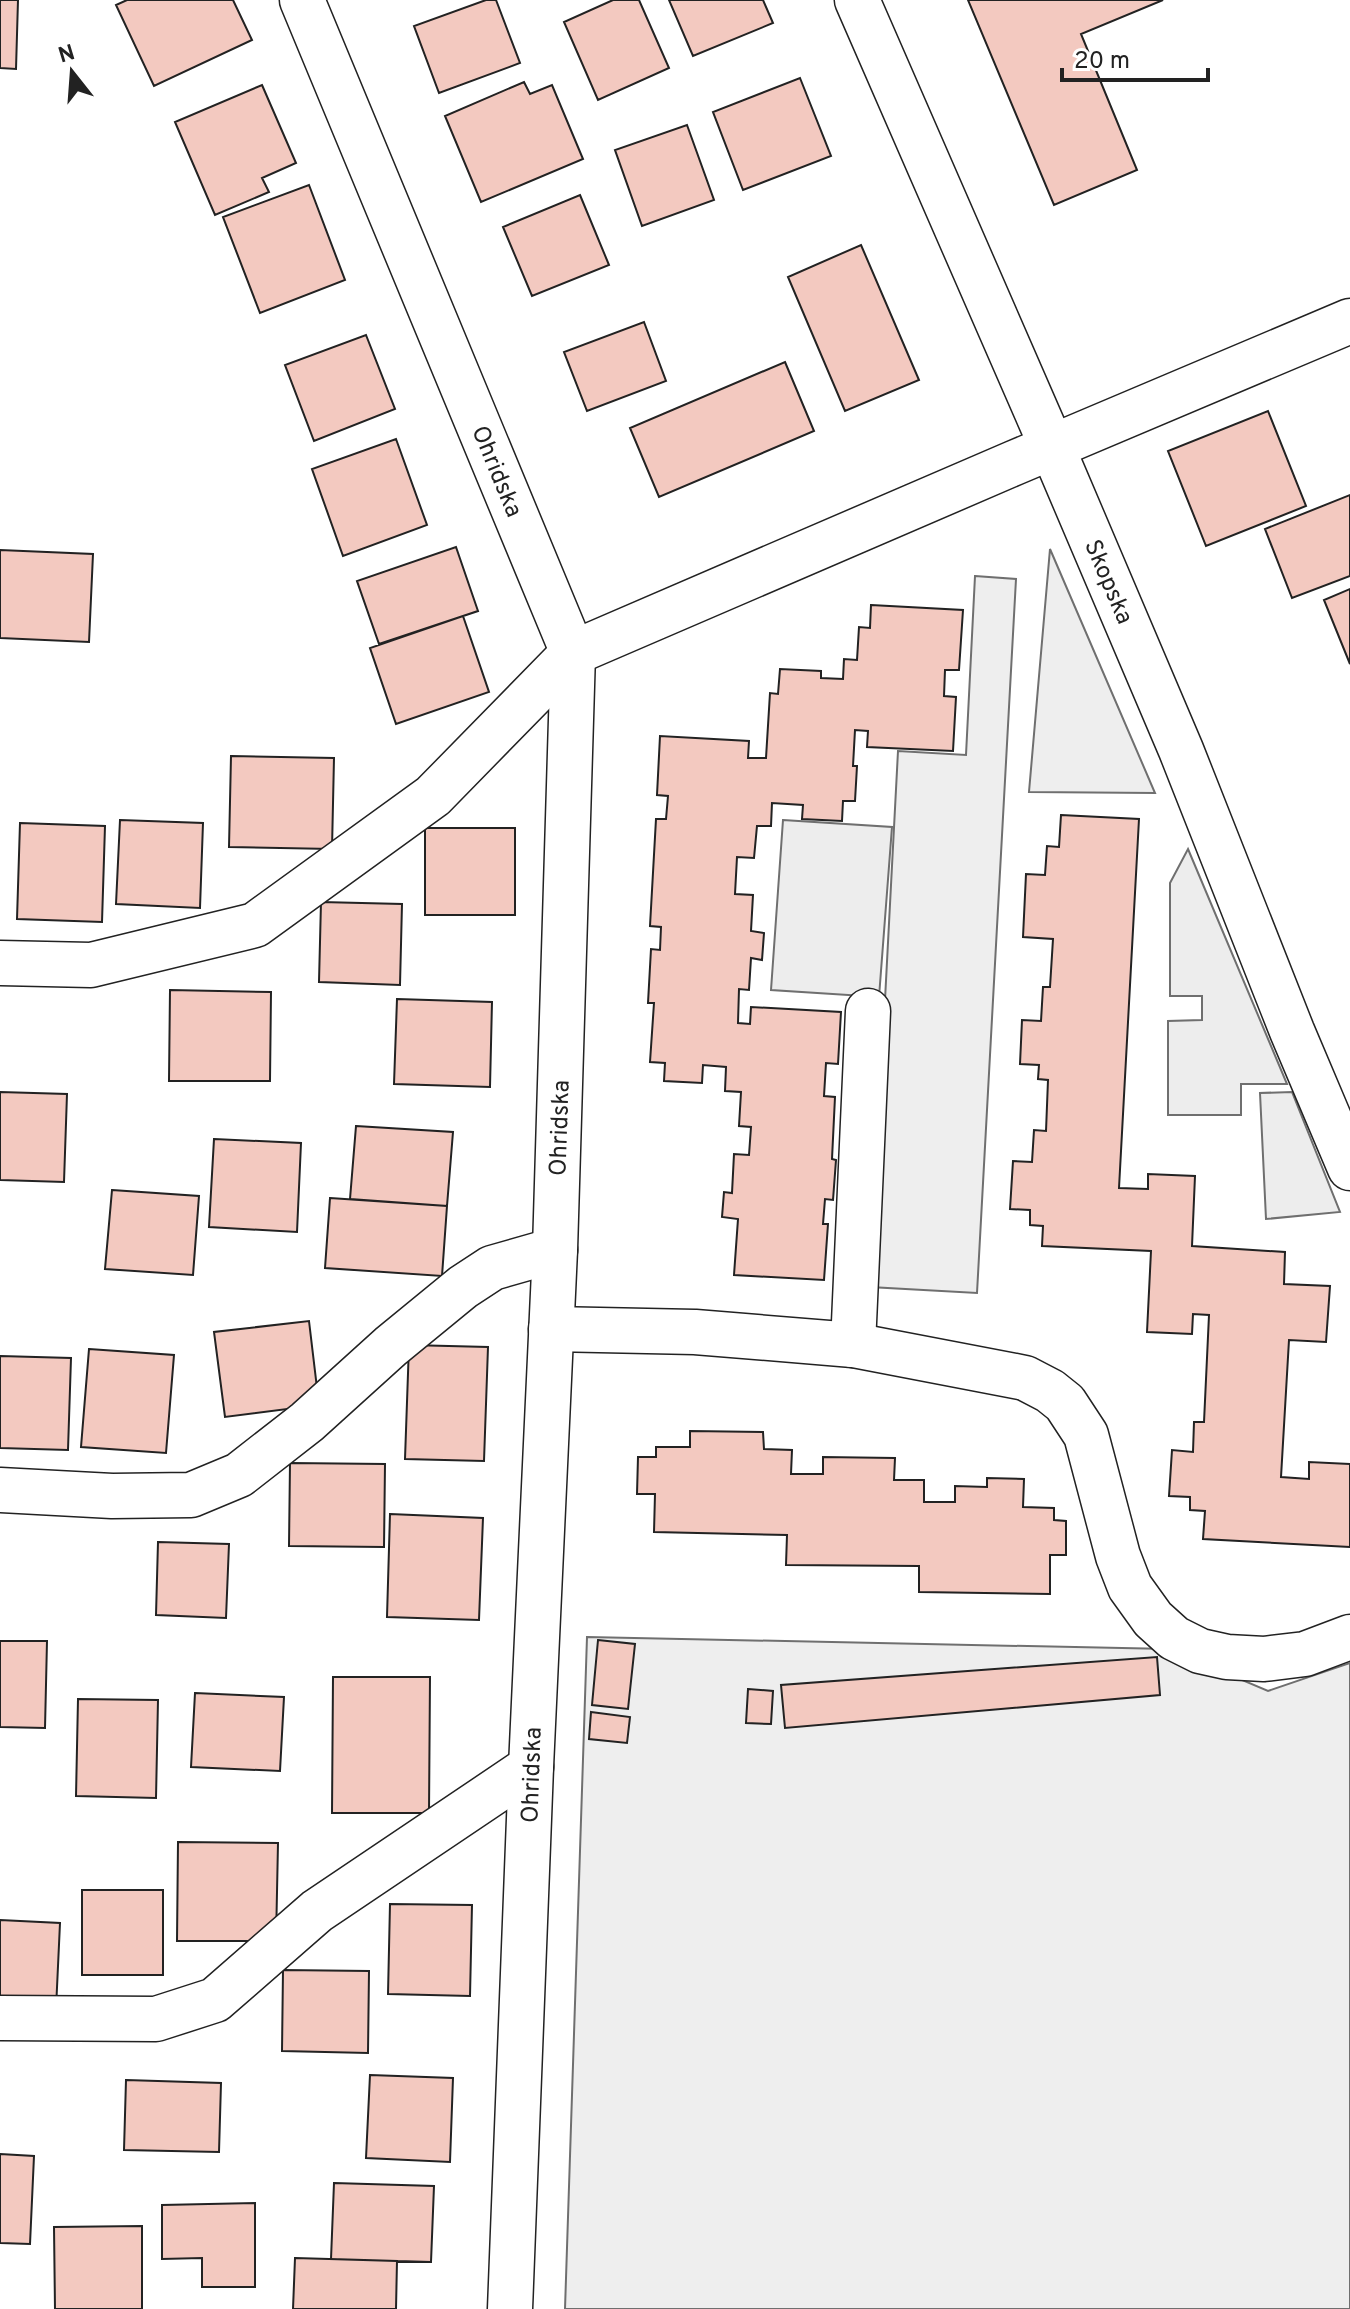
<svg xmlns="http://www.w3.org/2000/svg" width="1350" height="2309" font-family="Overpass,sans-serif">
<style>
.green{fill:#eee;stroke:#6f6f6f;stroke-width:2}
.parking{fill:#ededed;stroke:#6f6f6f;stroke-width:2}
.building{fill:#f3c9c0;stroke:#222;stroke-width:2}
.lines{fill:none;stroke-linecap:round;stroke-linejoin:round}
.minor-casing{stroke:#222;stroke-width:47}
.minor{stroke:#fff;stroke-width:44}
.labels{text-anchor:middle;stroke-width:6;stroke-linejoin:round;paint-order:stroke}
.street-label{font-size:24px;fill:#222;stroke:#fff}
</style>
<rect width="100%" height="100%" fill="#fff"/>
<!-- green -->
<path class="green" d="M 1050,549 L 1155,793 L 1029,792 Z
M 975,576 L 1016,579 L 977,1293 L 870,1287 L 898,751 L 966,755 Z
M 587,1637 L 1169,1649 L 1268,1691 L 1350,1663 L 1350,2309 L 565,2309 Z"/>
<!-- parking -->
<path class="parking" d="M 783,820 L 892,827 L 879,997 L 771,990 Z
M 1188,849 L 1287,1084 L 1241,1084 L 1241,1115 L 1168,1115 L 1168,1021 L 1202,1020 L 1202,996 L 1170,996 L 1170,883 Z
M 1292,1092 L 1340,1212 L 1266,1219 L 1260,1093 Z"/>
<!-- building -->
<path class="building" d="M 0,0 L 18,0 L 16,69 L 0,68 Z
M 127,0 L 233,0 L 252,40 L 154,86 L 116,5 Z
M 486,0 L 496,0 L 520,63 L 439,93 L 414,26 Z
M 613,0 L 639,0 L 669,68 L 598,100 L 564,22 Z
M 669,0 L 763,0 L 773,23 L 693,56 Z
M 968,0 L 1163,0 L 1081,34 L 1137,170 L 1054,205 Z
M 800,78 L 831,156 L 743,190 L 713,112 Z
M 524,82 L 530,94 L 552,85 L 583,159 L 481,202 L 445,116 Z
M 262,85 L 296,163 L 262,178 L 269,192 L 215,215 L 175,122 Z
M 687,125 L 714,200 L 642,226 L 615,150 Z
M 309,185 L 345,280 L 260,313 L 223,217 Z
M 580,195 L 609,265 L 532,296 L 503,227 Z
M 861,245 L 919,380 L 845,411 L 788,277 Z
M 644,322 L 666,381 L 587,411 L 564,352 Z
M 366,335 L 395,409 L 314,441 L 285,365 Z
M 785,362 L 814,431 L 659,497 L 630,428 Z
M 1268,411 L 1306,506 L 1206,546 L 1168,451 Z
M 396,439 L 427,525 L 343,556 L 312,469 Z
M 1350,495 L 1350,576 L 1292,598 L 1265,529 Z
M 456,547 L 478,611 L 379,644 L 357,581 Z
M 0,550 L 93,554 L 89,642 L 0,638 Z
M 1350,589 L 1350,664 L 1324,600 Z
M 871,605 L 963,610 L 959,670 L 945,670 L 944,696 L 956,697 L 953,751 L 867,747 L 868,731 L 855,730 L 853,766 L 857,766 L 855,801 L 843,801 L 842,821 L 802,819 L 803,805 L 772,803 L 771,826 L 757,826 L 754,858 L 737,857 L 735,894 L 753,895 L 751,931 L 764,933 L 762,960 L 751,958 L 749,990 L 739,989 L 738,1023 L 750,1024 L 751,1007 L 841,1012 L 838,1064 L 826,1063 L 824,1096 L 835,1097 L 832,1159 L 836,1160 L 833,1200 L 825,1199 L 823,1224 L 828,1224 L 824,1280 L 734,1275 L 738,1219 L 722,1217 L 724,1192 L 732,1193 L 734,1154 L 749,1155 L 751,1127 L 739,1126 L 741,1092 L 725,1091 L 726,1067 L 703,1065 L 702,1083 L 664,1081 L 665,1063 L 650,1062 L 654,1003 L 648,1003 L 651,949 L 660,950 L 661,927 L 650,926 L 656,819 L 666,819 L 668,796 L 657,795 L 660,736 L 749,741 L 748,758 L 766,758 L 770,693 L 778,694 L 780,669 L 821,671 L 821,678 L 843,679 L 844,659 L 857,660 L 859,627 L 870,628 Z
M 463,616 L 489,692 L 396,724 L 370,648 Z
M 231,756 L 334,758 L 332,849 L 229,847 Z
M 1061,815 L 1139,819 L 1119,1188 L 1148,1189 L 1148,1174 L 1195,1176 L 1192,1246 L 1285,1252 L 1284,1284 L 1330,1286 L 1326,1342 L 1289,1340 L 1281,1477 L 1309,1479 L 1309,1462 L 1350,1464 L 1350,1547 L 1203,1539 L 1205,1511 L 1190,1510 L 1190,1497 L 1169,1496 L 1172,1450 L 1193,1452 L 1194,1422 L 1204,1422 L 1209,1315 L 1193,1314 L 1192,1334 L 1147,1332 L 1151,1251 L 1042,1246 L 1043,1226 L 1030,1225 L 1030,1210 L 1010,1209 L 1013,1161 L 1032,1162 L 1034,1130 L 1046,1131 L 1048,1080 L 1038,1079 L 1039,1065 L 1020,1064 L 1022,1020 L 1041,1021 L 1043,987 L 1050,987 L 1053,939 L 1023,937 L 1026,874 L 1045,875 L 1047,846 L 1059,847 Z
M 120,820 L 203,823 L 200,908 L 116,904 Z
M 20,823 L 105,826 L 102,922 L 17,919 Z
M 425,828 L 515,828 L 515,915 L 425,915 Z
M 321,902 L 402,904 L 400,985 L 319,982 Z
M 170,990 L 271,992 L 270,1081 L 169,1081 Z
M 397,999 L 492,1002 L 490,1087 L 394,1084 Z
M 0,1092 L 67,1094 L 64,1182 L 0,1180 Z
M 356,1126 L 453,1132 L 447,1206 L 350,1199 Z
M 214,1139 L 301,1143 L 297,1232 L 209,1227 Z
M 112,1190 L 199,1196 L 193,1275 L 105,1269 Z
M 330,1198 L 447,1206 L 442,1276 L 325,1268 Z
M 309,1321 L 319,1405 L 225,1417 L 214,1332 Z
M 409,1345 L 488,1347 L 484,1461 L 405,1459 Z
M 89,1349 L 174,1355 L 166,1453 L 81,1447 Z
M 0,1356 L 71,1358 L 68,1450 L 0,1448 Z
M 690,1431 L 763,1432 L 764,1449 L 792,1450 L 791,1474 L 823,1474 L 823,1457 L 895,1458 L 894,1480 L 924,1480 L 924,1502 L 955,1502 L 955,1486 L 987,1487 L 987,1478 L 1024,1479 L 1023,1507 L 1054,1508 L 1054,1520 L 1066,1521 L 1066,1555 L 1050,1555 L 1050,1594 L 919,1592 L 919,1566 L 786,1565 L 787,1535 L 654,1532 L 655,1494 L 637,1494 L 638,1457 L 656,1457 L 656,1447 L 690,1447 Z
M 290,1463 L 385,1464 L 384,1547 L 289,1546 Z
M 390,1514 L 483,1518 L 479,1620 L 387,1617 Z
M 158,1542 L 229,1544 L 226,1618 L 156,1615 Z
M 598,1640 L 635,1644 L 628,1709 L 592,1705 Z
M 0,1641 L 47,1641 L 45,1728 L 0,1727 Z
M 1157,1657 L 1160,1695 L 785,1728 L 781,1685 Z
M 333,1677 L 430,1677 L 429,1813 L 332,1813 Z
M 748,1689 L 773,1691 L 771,1724 L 746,1723 Z
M 195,1693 L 284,1697 L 280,1771 L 191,1767 Z
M 78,1699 L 158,1700 L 156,1798 L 76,1796 Z
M 591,1712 L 630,1717 L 627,1743 L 589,1739 Z
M 178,1842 L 278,1843 L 276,1941 L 177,1941 Z
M 82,1890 L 163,1890 L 163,1975 L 82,1975 Z
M 390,1904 L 472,1905 L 470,1996 L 388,1994 Z
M 0,1920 L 60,1923 L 56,2009 L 0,2007 Z
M 283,1970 L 369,1971 L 368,2053 L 282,2051 Z
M 370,2075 L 453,2078 L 450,2162 L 366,2158 Z
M 126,2080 L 221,2083 L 219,2152 L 124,2150 Z
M 0,2154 L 34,2156 L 30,2244 L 0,2243 Z
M 334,2183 L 434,2186 L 431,2262 L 331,2259 Z
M 255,2203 L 255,2287 L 202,2287 L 202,2258 L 162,2259 L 162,2205 Z
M 142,2226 L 142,2309 L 55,2309 L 54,2227 Z
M 295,2258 L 397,2261 L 396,2309 L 293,2309 Z"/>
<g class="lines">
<defs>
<g id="minor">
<path id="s1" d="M 302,0 L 573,653 L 555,1250 L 531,1767 L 510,2309"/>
<path id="s2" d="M 857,0 L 1052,447 L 1181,750 L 1292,1031 L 1350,1168"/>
<path d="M 0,963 L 91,965 L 255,925 L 433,796 L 573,653 L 1014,463 L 1350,321"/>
<path d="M 551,1329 L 695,1332 L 853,1345 L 1025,1378 L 1050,1391 L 1065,1403 L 1086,1435 L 1118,1556 L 1130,1587 L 1153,1619 L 1174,1638 L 1200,1651 L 1227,1657 L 1264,1659 L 1305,1654 L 1350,1637"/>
<path d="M 853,1345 L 868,1011"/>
<path d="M 0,1490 L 112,1496 L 191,1495 L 239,1475 L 307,1422 L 391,1346 L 463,1287 L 492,1268 L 555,1250"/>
<path d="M 0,2018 L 156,2019 L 215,2000 L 317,1911 L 531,1767"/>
</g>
</defs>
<!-- minor casing -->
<use href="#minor" class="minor-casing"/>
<!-- minor -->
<use href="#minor" class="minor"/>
</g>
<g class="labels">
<!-- street labels -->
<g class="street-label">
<text dy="8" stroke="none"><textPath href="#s1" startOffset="510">Ohridska</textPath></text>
<text dy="8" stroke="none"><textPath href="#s2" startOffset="634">Skopska</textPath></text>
<text transform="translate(559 1128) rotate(-88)" y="8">Ohridska</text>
<text transform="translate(531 1775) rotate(-88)" y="8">Ohridska</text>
</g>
</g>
<!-- north arrow -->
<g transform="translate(72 72) rotate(343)" stroke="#ffffff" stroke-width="6" paint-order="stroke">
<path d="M0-6L14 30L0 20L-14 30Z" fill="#222222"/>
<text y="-12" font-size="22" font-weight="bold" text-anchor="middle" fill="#222222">N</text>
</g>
<!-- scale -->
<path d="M1062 68v12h146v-12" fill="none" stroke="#222222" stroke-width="4"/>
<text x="1074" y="68" font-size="24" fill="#222222" stroke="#ffffff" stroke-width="6" paint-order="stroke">20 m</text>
</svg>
